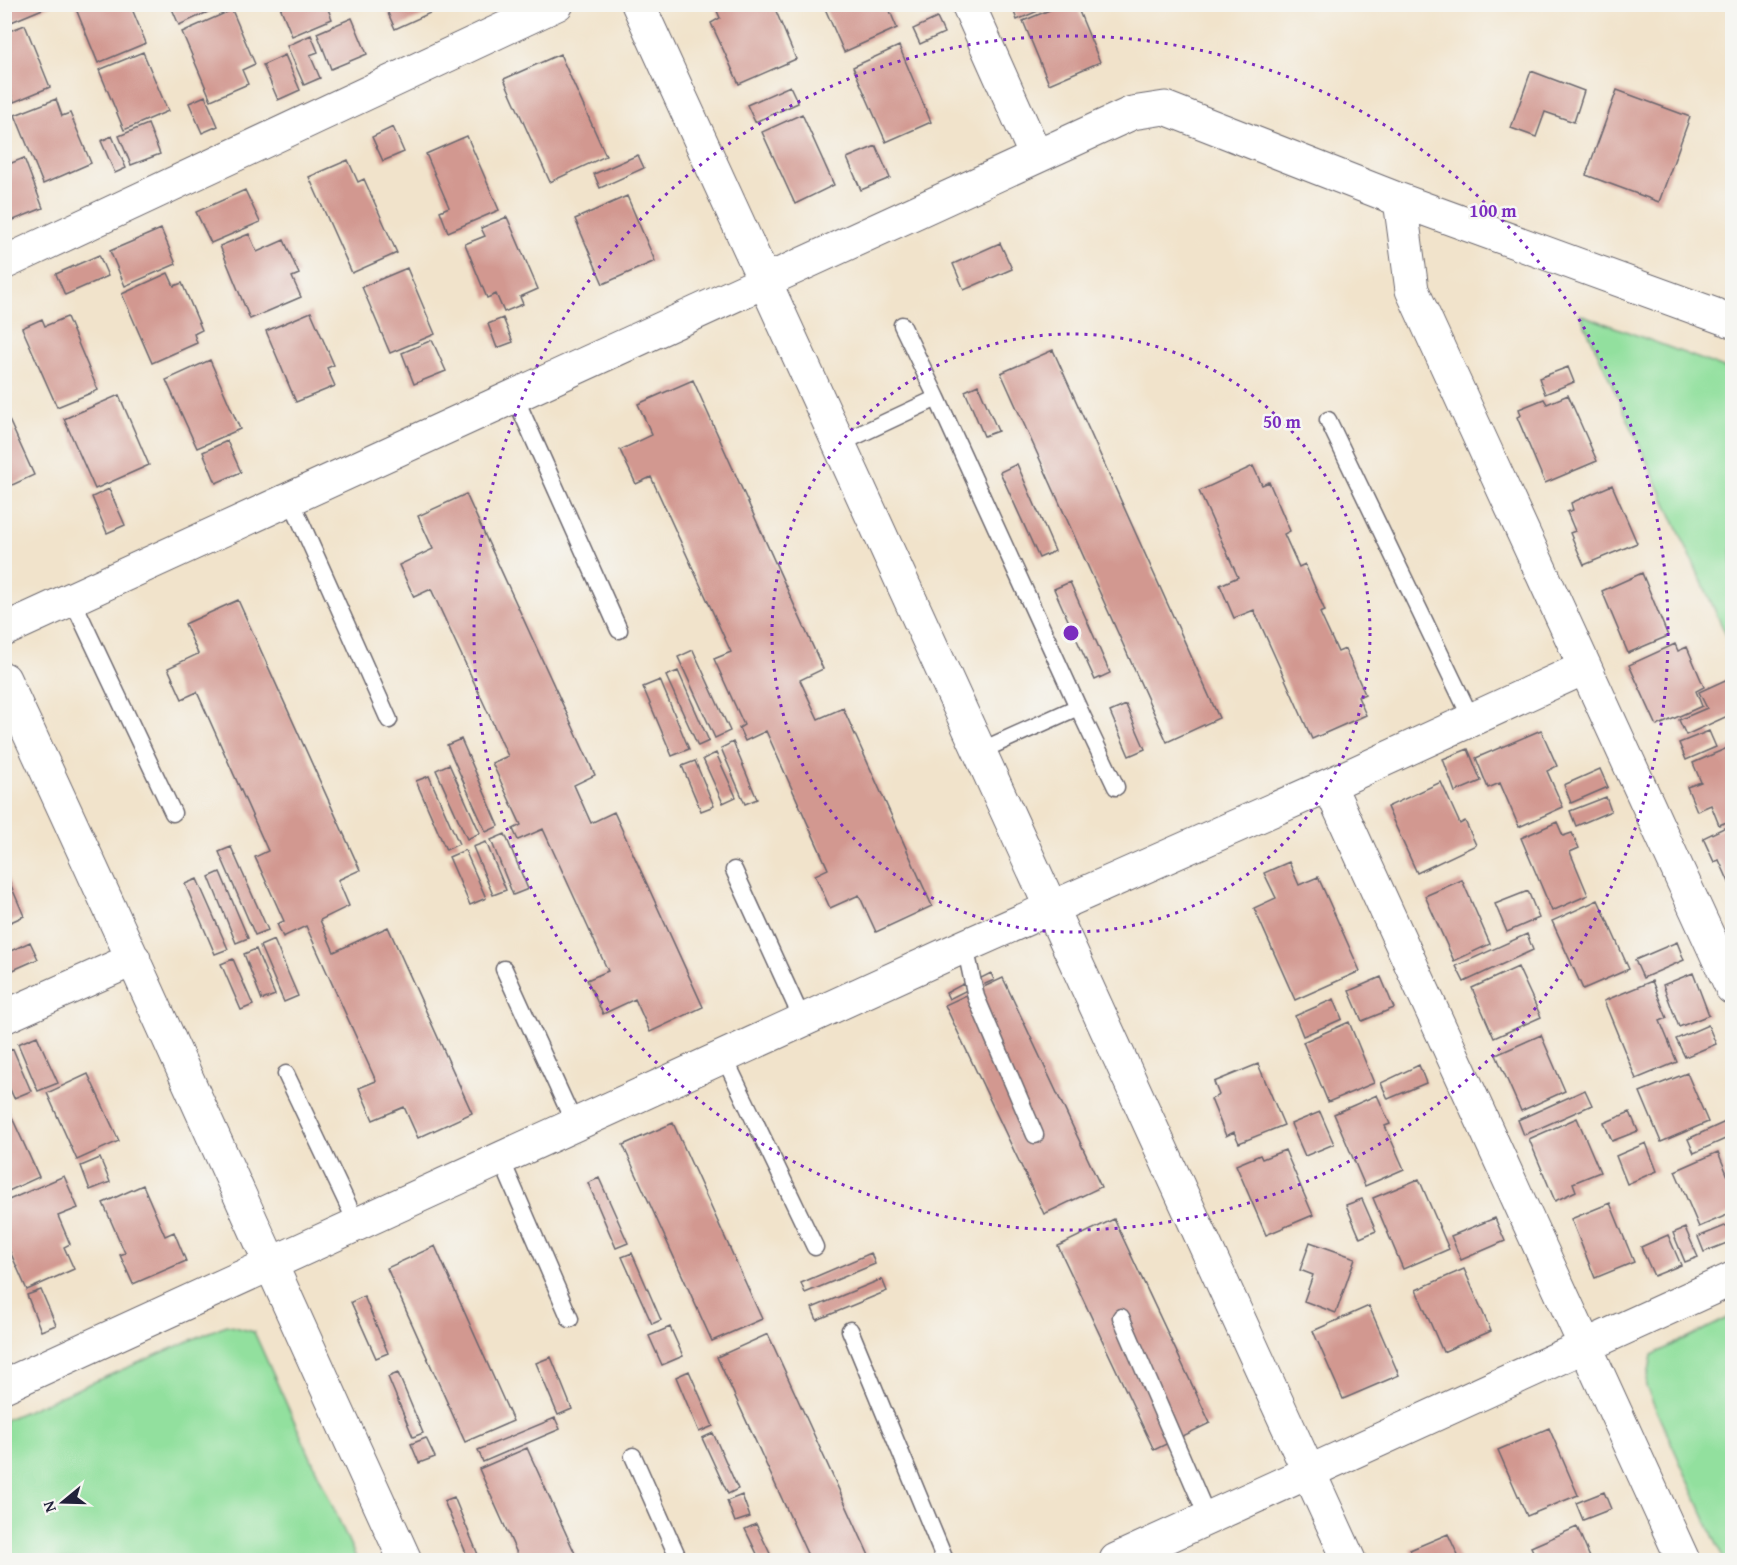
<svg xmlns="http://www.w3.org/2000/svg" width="1737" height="1565" font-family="'Gentium Book Plus',serif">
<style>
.green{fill:#92e09e;stroke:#5a816c;stroke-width:1.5}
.building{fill:#d29890}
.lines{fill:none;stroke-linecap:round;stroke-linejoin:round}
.lane-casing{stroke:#6a666d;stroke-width:19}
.street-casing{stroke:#6a666d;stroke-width:35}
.lane{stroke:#fff;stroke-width:16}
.street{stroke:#fff;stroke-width:33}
.ring{fill:none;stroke:#7b2cbf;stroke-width:3;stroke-dasharray:3 6}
.centre{fill:#7b2cbf;stroke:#f6f6f2;stroke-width:3}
.ring-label{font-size:18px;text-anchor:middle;font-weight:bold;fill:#7b2cbf;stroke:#f6f6f2;stroke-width:5;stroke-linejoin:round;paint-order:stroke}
</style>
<rect width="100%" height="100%" fill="#f6f6f2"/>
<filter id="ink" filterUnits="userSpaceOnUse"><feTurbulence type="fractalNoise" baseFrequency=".0167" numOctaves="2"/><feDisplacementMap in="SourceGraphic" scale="12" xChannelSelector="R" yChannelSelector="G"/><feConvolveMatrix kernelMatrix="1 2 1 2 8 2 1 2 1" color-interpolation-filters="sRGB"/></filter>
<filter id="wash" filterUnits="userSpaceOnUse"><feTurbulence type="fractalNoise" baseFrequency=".008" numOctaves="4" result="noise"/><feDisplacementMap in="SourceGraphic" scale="24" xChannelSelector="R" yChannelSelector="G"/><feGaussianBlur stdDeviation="1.35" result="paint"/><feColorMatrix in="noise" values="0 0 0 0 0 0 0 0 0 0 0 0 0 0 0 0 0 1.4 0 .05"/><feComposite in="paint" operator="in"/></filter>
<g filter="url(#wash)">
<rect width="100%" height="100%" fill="#f1e3cb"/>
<!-- green -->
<path class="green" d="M 1580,314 L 1732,371 L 1732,648 Z
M 1732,1316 L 1732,1560 L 1724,1560 L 1646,1387 L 1652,1355 Z
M 226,1325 L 254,1332 L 357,1560 L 5,1560 L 5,1420 Z"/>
<g id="blocks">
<!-- building -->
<path class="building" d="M 74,4 L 130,4 L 146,43 L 98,63 Z
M 170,4 L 226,4 L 179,25 Z
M 279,4 L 326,4 L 332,19 L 292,36 Z
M 384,4 L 439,4 L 441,8 L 395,29 Z
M 714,4 L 773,4 L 796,59 L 739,84 L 711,23 L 720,18 Z
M 823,4 L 887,4 L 897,28 L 844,52 Z
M 1011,4 L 1054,4 L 1017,20 Z
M 1064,4 L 1076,4 L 1100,62 L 1049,84 L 1023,21 Z
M 4,5 L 52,5 L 4,25 Z
M 232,10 L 255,64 L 242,70 L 248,84 L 211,100 L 182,32 Z
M 352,18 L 367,54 L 331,69 L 317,33 Z
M 937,18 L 944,33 L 920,44 L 913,29 Z
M 25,25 L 50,87 L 14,102 L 10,92 L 4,93 L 4,33 Z
M 311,35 L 318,52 L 310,55 L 320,78 L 304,85 L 287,46 Z
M 899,46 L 931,122 L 886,142 L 853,67 Z
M 143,52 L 168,111 L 124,130 L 99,70 Z
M 560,54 L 606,156 L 550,182 L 504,79 Z
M 285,55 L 300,90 L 278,100 L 263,65 Z
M 1531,71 L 1584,91 L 1574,122 L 1545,112 L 1536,137 L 1511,128 Z
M 790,86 L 798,103 L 755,122 L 747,105 Z
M 1617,90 L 1690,117 L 1659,202 L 1586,175 Z
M 205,96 L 218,126 L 202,133 L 189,103 Z
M 56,99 L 62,116 L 70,113 L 91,163 L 43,184 L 15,115 Z
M 802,114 L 834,185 L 795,204 L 762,132 Z
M 148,124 L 160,154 L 131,165 L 119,136 Z
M 393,127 L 404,152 L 383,161 L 372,137 Z
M 112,136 L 126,168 L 115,173 L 101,141 Z
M 467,136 L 499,210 L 448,232 L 440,211 L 449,207 L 426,154 Z
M 876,146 L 890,178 L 861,190 L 847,158 Z
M 638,155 L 644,168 L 600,188 L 594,174 Z
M 24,158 L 43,208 L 4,224 L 4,166 Z
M 348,160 L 358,182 L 364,179 L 397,253 L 352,273 L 309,177 Z
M 245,190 L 260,222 L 211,243 L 196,212 Z
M 627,196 L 655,261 L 603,284 L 575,219 Z
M 507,217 L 538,289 L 520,297 L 523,304 L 504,312 L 496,294 L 487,298 L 465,244 L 485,236 L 481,228 Z
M 161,229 L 176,264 L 125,286 L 110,251 Z
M 249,234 L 257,252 L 284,240 L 299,274 L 292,277 L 301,297 L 250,319 L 220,246 Z
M 1000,243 L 1012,269 L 964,290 L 953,264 Z
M 99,255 L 108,276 L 65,295 L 56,274 Z
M 407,268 L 435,334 L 390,353 L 362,287 Z
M 168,273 L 174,286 L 182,283 L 202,330 L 194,334 L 197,343 L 152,363 L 122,294 Z
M 311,312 L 334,365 L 327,368 L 335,386 L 296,402 L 266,331 Z
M 67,317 L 98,390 L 57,407 L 22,328 L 42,319 L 45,326 Z
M 503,318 L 513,342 L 497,348 L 488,324 Z
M 432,340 L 446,371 L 414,384 L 402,353 Z
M 1053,350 L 1219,718 L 1167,742 L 1001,373 Z
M 210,360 L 240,429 L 197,448 L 166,380 Z
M 1568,367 L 1574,382 L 1545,394 L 1539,378 Z
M 693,380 L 823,669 L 800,680 L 818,719 L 843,708 L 932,906 L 876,932 L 859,895 L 830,908 L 815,875 L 828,869 L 766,731 L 745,741 L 739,728 L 744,725 L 714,659 L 731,652 L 651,477 L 636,484 L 620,450 L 652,435 L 638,404 Z
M 978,385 L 998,431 L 984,436 L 965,391 Z
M 119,395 L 149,465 L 95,489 L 64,419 Z
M 1568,395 L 1597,461 L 1545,483 L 1517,417 L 1521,415 L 1519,409 L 1544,399 L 1547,404 Z
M 4,409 L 34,475 L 10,486 L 4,475 Z
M 227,441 L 241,472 L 216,483 L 203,452 Z
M 1017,464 L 1055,551 L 1039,558 L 1000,472 Z
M 1253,466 L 1262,485 L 1269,482 L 1290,531 L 1284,534 L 1299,567 L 1305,564 L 1325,611 L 1320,613 L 1338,652 L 1345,649 L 1365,694 L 1358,697 L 1366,715 L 1312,739 L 1254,610 L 1234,618 L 1220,585 L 1238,577 L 1199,491 Z
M 1612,485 L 1637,543 L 1584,565 L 1570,533 L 1575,531 L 1567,512 L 1573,510 L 1571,503 Z
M 109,489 L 125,525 L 107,533 L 92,497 Z
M 466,494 L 595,775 L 574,785 L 591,823 L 614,812 L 703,1007 L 650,1032 L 635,999 L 603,1014 L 587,980 L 608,971 L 543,829 L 518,840 L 513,829 L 521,825 L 492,763 L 508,756 L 431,589 L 414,597 L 399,565 L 433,549 L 418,516 Z
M 1642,573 L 1668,636 L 1628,653 L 1602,591 Z
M 1070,582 L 1110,673 L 1095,680 L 1054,589 Z
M 238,600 L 360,870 L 338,880 L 349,906 L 320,920 L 334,952 L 388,927 L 472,1113 L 418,1138 L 404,1107 L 373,1120 L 359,1088 L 376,1081 L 306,926 L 283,937 L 277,924 L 284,921 L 255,857 L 268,851 L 197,692 L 182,699 L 168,668 L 198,654 L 185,624 Z
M 1675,644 L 1678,651 L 1687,647 L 1704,687 L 1696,691 L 1702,706 L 1657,726 L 1629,665 Z
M 693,650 L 730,731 L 715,738 L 678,657 Z
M 678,671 L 709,741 L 698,746 L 666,676 Z
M 1732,677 L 1732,714 L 1686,735 L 1679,720 L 1707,708 L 1699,692 Z
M 660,680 L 689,749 L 672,756 L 643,687 Z
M 1126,705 L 1145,749 L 1129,756 L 1110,712 Z
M 1541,730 L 1557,766 L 1547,771 L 1563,807 L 1519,827 L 1500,783 L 1488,788 L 1476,758 Z
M 1709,731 L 1716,747 L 1686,760 L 1679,743 Z
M 461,739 L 499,826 L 486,832 L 447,745 Z
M 733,742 L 757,799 L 745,804 L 721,748 Z
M 1732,746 L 1732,820 L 1719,825 L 1711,805 L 1697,811 L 1687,787 L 1701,782 L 1693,763 Z
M 1468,749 L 1481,781 L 1455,792 L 1443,759 Z
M 716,753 L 736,797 L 723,803 L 703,759 Z
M 695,761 L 714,806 L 701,811 L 682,766 Z
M 449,764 L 480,833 L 467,839 L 436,770 Z
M 1600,769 L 1608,787 L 1571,803 L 1564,785 Z
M 429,776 L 459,844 L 446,850 L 416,781 Z
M 1441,782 L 1460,824 L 1465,821 L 1476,845 L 1417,873 L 1387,807 Z
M 1606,797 L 1611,811 L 1576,826 L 1570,811 Z
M 1557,822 L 1563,836 L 1572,833 L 1579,848 L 1570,852 L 1588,895 L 1552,911 L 1521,838 Z
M 1732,824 L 1732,889 L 1719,860 L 1714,862 L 1703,838 Z
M 505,834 L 528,889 L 513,895 L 491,840 Z
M 486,842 L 506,890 L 493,895 L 473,847 Z
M 231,847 L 268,930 L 255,935 L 219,852 Z
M 465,850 L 486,898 L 470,905 L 449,857 Z
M 1289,862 L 1299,885 L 1318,877 L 1360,971 L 1295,1000 L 1254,908 L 1276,898 L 1264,873 Z
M 220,872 L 248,938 L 236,943 L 209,877 Z
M 6,874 L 24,916 L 4,925 L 4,875 Z
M 197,879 L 228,949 L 215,954 L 185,884 Z
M 1462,880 L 1490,944 L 1454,961 L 1425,896 Z
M 1528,891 L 1539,918 L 1507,932 L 1495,904 Z
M 1598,900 L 1629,969 L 1583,989 L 1552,921 Z
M 1527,934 L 1533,950 L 1464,982 L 1456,966 Z
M 274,940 L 298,996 L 284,1002 L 260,946 Z
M 30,942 L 38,959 L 4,974 L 4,954 Z
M 1677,942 L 1684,960 L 1643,978 L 1635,960 Z
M 256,949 L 275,995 L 262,1000 L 244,954 Z
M 233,959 L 253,1005 L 241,1010 L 221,964 Z
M 1518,967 L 1541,1017 L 1494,1038 L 1472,988 Z
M 991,973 L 994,980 L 974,989 L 971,983 Z
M 1693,973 L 1709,1015 L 1679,1027 L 1663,985 Z
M 1381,977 L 1394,1008 L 1362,1021 L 1349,991 Z
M 1003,978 L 1101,1187 L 1044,1214 L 945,1005 Z
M 1652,981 L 1667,1018 L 1660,1021 L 1677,1062 L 1636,1079 L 1604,1001 Z
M 963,984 L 967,990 L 949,999 L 946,993 Z
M 1334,999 L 1342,1019 L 1303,1036 L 1295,1016 Z
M 1349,1022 L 1374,1083 L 1328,1102 L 1303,1042 Z
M 1708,1025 L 1716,1044 L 1685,1057 L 1676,1039 Z
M 1541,1035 L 1565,1091 L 1521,1111 L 1496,1055 Z
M 37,1036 L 58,1083 L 38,1091 L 18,1044 Z
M 13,1049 L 31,1091 L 14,1098 L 4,1076 L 4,1053 Z
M 1258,1064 L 1284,1125 L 1239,1143 L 1234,1132 L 1226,1136 L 1211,1099 L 1219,1095 L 1214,1082 Z
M 1419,1065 L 1426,1083 L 1388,1099 L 1381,1083 Z
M 1687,1073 L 1708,1122 L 1661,1142 L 1640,1092 Z
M 88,1074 L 119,1141 L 77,1160 L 47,1093 Z
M 1585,1090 L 1592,1105 L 1524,1135 L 1518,1120 Z
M 1377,1095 L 1390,1124 L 1385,1126 L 1404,1169 L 1365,1186 L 1334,1114 Z
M 4,1100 L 39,1177 L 4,1193 Z
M 1320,1112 L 1334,1144 L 1305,1156 L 1291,1124 Z
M 1630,1112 L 1638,1131 L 1612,1141 L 1604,1123 Z
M 1577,1118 L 1600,1172 L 1573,1183 L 1576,1191 L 1555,1201 L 1529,1139 Z
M 1732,1119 L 1732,1136 L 1694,1153 L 1688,1139 Z
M 673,1123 L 762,1319 L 712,1341 L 623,1145 Z
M 1646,1143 L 1657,1171 L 1627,1184 L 1616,1156 Z
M 1285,1150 L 1313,1215 L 1266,1235 L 1236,1165 L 1260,1155 L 1262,1159 Z
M 1718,1152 L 1732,1186 L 1732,1213 L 1699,1227 L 1675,1171 Z
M 100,1158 L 110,1182 L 90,1190 L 81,1166 Z
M 64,1176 L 78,1208 L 58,1216 L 70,1244 L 64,1247 L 74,1269 L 27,1290 L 4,1238 L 4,1202 Z
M 599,1178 L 628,1243 L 616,1248 L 588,1183 Z
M 1419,1179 L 1449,1249 L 1403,1269 L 1373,1198 Z
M 143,1185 L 165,1236 L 174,1232 L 186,1261 L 133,1284 L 120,1255 L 125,1253 L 103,1203 Z
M 1362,1199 L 1376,1231 L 1360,1238 L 1346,1205 Z
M 1610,1203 L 1634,1262 L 1595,1278 L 1571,1219 Z
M 1495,1218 L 1505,1241 L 1461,1260 L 1451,1236 Z
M 1114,1219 L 1210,1423 L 1154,1450 L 1058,1246 Z
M 1732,1223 L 1732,1241 L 1704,1252 L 1698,1237 Z
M 1685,1228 L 1698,1257 L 1685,1262 L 1673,1233 Z
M 1668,1235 L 1681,1265 L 1654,1276 L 1641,1247 Z
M 1310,1242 L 1355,1258 L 1336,1313 L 1304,1301 L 1313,1275 L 1300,1270 Z
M 435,1246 L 513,1421 L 465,1442 L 387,1268 Z
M 632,1253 L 661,1320 L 652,1324 L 622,1257 Z
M 871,1253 L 875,1264 L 805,1293 L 801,1283 Z
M 1464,1269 L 1491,1331 L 1443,1352 L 1416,1290 Z
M 882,1279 L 887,1291 L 817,1320 L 812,1308 Z
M 41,1290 L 56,1325 L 41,1331 L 27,1295 Z
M 364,1296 L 388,1353 L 376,1358 L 351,1302 Z
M 1369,1306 L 1399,1375 L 1343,1399 L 1313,1331 Z
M 670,1327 L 683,1356 L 662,1365 L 649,1336 Z
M 768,1334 L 871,1560 L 810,1560 L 717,1357 Z
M 551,1357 L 572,1409 L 558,1415 L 536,1363 Z
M 689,1371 L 713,1426 L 699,1432 L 676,1377 Z
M 398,1373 L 423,1433 L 413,1437 L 388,1377 Z
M 555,1418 L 560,1429 L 483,1462 L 478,1450 Z
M 1549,1428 L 1578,1495 L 1527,1516 L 1498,1450 Z
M 713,1433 L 738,1489 L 728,1494 L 702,1438 Z
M 426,1438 L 435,1457 L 419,1463 L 411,1444 Z
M 527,1448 L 578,1560 L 520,1560 L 479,1469 Z
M 1604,1492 L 1611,1509 L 1583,1520 L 1576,1503 Z
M 742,1495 L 750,1517 L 735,1522 L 727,1501 Z
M 454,1497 L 479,1557 L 471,1560 L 469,1560 L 444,1501 Z
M 756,1524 L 773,1560 L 760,1560 L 745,1529 Z
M 1577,1527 L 1591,1560 L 1537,1560 L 1531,1547 Z
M 1448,1534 L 1460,1560 L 1415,1560 L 1410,1550 Z"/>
</g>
</g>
<g filter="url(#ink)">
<use href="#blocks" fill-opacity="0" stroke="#6a666d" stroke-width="1.5"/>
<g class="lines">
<defs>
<path id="lane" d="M 902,325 L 937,398
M 514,395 L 619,630
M 1328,420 L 1472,720
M 839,444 L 937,398 L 1078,707 L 978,752
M 290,498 L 389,720
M 72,599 L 173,813
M 1078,707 L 1116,787
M 734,870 L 803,1021
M 965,946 L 976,997 L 1035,1135
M 504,969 L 575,1125
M 724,1057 L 815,1247
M 286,1074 L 358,1226
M 501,1159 L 570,1319
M 1121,1317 L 1208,1518
M 850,1330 L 945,1560
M 633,1456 L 679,1560"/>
<path id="street" d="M 638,4 L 1349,1560
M 968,4 L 1036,156
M 1400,200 L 1412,290 L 1732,988
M 4,263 L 557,4
M 4,630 L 1132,113 L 1165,108 L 1400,200 L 1732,321
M 4,679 C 141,972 271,1267 405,1560
M 1329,785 L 1683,1560
M 4,1017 L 134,959
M 4,1386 L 965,946 L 1329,785 L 1584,668
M 1116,1560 L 1732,1279"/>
</defs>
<!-- lane casing -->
<use href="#lane" class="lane-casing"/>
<!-- street casing -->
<use href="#street" class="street-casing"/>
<!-- lane -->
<use href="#lane" class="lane"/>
<!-- street -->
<use href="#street" class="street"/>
</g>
</g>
<!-- distance rings -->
<g class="ring">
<circle cx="1071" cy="633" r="299"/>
<circle cx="1071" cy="633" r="597"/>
</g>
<circle cx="1071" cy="633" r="9" class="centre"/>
<g class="ring-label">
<text x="1493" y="217">100 m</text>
<text x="1282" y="428">50 m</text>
</g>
<!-- margin -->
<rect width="1737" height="1565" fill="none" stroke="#f6f6f2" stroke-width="24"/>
<!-- north arrow -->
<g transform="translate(63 1502) rotate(251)" stroke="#f6f6f2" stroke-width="4.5" paint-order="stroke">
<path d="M0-4.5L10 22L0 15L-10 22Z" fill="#22223b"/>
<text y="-9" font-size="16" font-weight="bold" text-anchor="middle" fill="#22223b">N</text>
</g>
</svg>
